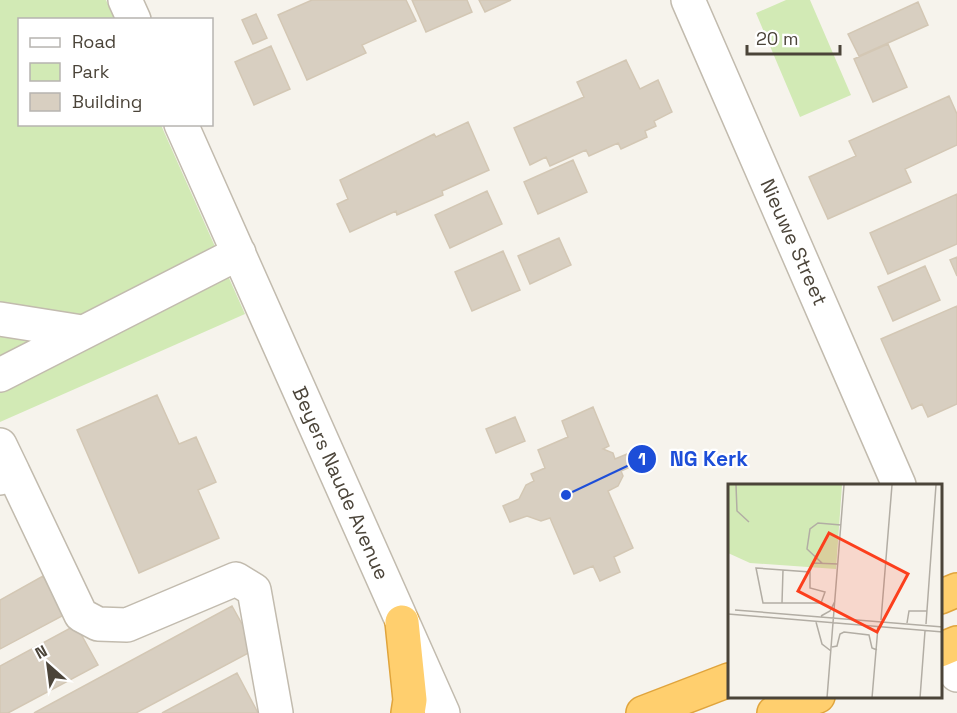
<svg xmlns="http://www.w3.org/2000/svg" width="957" height="713" font-family="'Space Grotesk',sans-serif">
<style>
.green{fill:#d2eab5}
.building{fill:#d8cfc1;stroke:#d3c7b4;stroke-width:1.5}
.lines{fill:none;stroke-linecap:round;stroke-linejoin:round}
.minor-casing{stroke:#c2bbae;stroke-width:36}
.highway-casing{stroke:#e0a43c;stroke-width:36}
.minor{stroke:#fff;stroke-width:33}
.highway{stroke:#ffcf6e;stroke-width:33}
.labels{text-anchor:middle;stroke-width:4.5;stroke-linejoin:round;paint-order:stroke}
.street-label{font-size:20px;fill:#4b4439;stroke:#fff}
.inset-road{fill:none;stroke:#b2ada4;stroke-width:1.5}
.view{fill:#fc3f1d;fill-opacity:0.15;stroke:#fc3f1d;stroke-width:3}
.inset-edge{fill:none;stroke:#4b4439;stroke-width:3}
.leader{fill:none;stroke:#1d4ed8;stroke-width:2}
.callout-dot{fill:#1d4ed8;stroke:#fff;stroke-width:2}
.mark-label{font-size:18px;text-anchor:middle;font-weight:bold;fill:#fff}
.callout-label{font-size:21px;text-anchor:middle;font-weight:bold;fill:#1d4ed8;stroke:#fff;stroke-width:4.5;stroke-linejoin:round;paint-order:stroke}
</style>
<rect width="100%" height="100%" fill="#f6f3ec"/>
<!-- green -->
<path class="green" d="M 0,0 L 106,0 L 115,19 L 20,20 L 20,124 L 161,125 L 245,314 L 0,422 Z
M 786,0 L 810,0 L 851,95 L 800,117 L 756,13 Z"/>
<!-- building -->
<path class="building" d="M 312,0 L 406,0 L 416,21 L 362,45 L 366,53 L 307,80 L 278,15 Z
M 412,0 L 467,0 L 472,12 L 426,32 Z
M 479,0 L 511,0 L 485,12 Z
M 918,2 L 928,25 L 859,56 L 848,34 Z
M 256,14 L 267,38 L 253,44 L 242,20 Z
M 888,44 L 907,87 L 873,102 L 854,59 Z
M 271,46 L 290,89 L 254,105 L 235,62 Z
M 626,60 L 640,89 L 658,80 L 672,112 L 654,121 L 656,126 L 645,131 L 647,137 L 621,149 L 618,143 L 589,156 L 586,150 L 550,166 L 546,157 L 530,165 L 514,128 L 584,97 L 577,82 Z
M 949,96 L 957,114 L 957,145 L 905,169 L 911,182 L 828,219 L 809,177 L 856,156 L 849,141 Z
M 468,122 L 489,170 L 442,191 L 443,195 L 397,215 L 396,211 L 350,232 L 337,204 L 348,199 L 340,180 L 434,134 L 436,137 Z
M 573,160 L 587,192 L 538,214 L 524,182 Z
M 487,191 L 502,224 L 450,248 L 435,215 Z
M 957,194 L 957,244 L 888,274 L 870,233 Z
M 559,238 L 571,265 L 530,284 L 518,256 Z
M 503,251 L 520,290 L 472,311 L 455,272 Z
M 957,257 L 957,276 L 950,260 Z
M 925,266 L 940,300 L 893,321 L 878,287 Z
M 957,306 L 957,404 L 928,417 L 922,404 L 912,409 L 881,339 Z
M 157,395 L 179,444 L 196,437 L 216,482 L 198,490 L 219,538 L 139,573 L 77,430 Z
M 593,407 L 609,446 L 603,449 L 613,453 L 615,459 L 627,454 L 632,466 L 621,471 L 623,476 L 618,486 L 608,491 L 633,548 L 614,557 L 620,572 L 600,581 L 593,566 L 574,574 L 550,518 L 541,521 L 527,516 L 510,522 L 503,506 L 519,499 L 526,485 L 534,481 L 531,474 L 545,468 L 538,450 L 568,437 L 562,421 Z
M 515,417 L 525,441 L 496,453 L 486,429 Z
M 43,576 L 64,615 L 0,649 L 0,600 Z
M 232,606 L 256,649 L 136,713 L 34,713 Z
M 76,625 L 98,665 L 8,713 L 0,713 L 0,666 Z
M 237,673 L 258,713 L 162,713 Z"/>
<g class="lines">
<defs>
<path id="minor" d="M 125,0 L 134,20
M 688,0 L 899,485
M 181,124 L 443,713
M 0,319 L 82,332
M 0,375 L 239,253
M 0,445 L 13,472
M 0,478 L 13,472 L 81,615 L 98,624 L 127,625 L 236,579 L 254,590 L 276,713
M 945,648 L 957,675"/>
<path id="highway" d="M 940,597 L 957,590
M 402,622 L 410,700 L 408,713
M 940,650 L 957,643
M 643,713 L 729,680
M 774,713 L 818,696"/>
</defs>
<!-- minor casing -->
<use href="#minor" class="minor-casing"/>
<!-- highway casing -->
<use href="#highway" class="highway-casing"/>
<!-- minor -->
<use href="#minor" class="minor"/>
<!-- highway -->
<use href="#highway" class="highway"/>
</g>
<g class="labels">
<!-- street labels -->
<g class="street-label">
<text transform="translate(794 242) rotate(66)" y="7">Nieuwe Street</text>
<text transform="translate(341 483) rotate(66)" y="7">Beyers Naude Avenue</text>
</g>
</g>
<!-- overview -->
<g transform="translate(728 484)">
<rect width="214" height="214" fill="#f6f3ec"/>
<path d="M 0,1 L 114,1 L 108,85 L 22,79 L 0,69 Z" fill="#d2eab5"/>
<path class="inset-road" d="M 8,1 L 9,27 L 21,38M 94,79 L 79,65 L 82,45 L 90,39 L 113,41M 28,84 L 82,88 L 82,104 L 97,108 L 93,119 L 35,119 ZM 82,87 L 85,79 L 110,80M 54,119 L 55,86M 7,126 L 215,143M 0,130 L 215,148M 93,132 L 102,127 L 107,117M 153,136 L 164,1M 88,138 L 94,160 L 103,167M 179,139 L 181,127 L 199,127M 198,140 L 208,1M 104,163 L 109,162 L 112,150 L 116,148 L 141,151 L 144,164 L 149,166M 99,214 L 116,1M 144,214 L 150,143M 192,214 L 197,147"/>
<path class="view" d="M 101,49 L 180,90 L 149,148 L 70,107 Z"/>
<rect width="214" height="214" class="inset-edge"/>
</g>
<!-- callouts -->
<path class="leader" d="M566 495L642 459"/>
<g class="callout-dot">
<circle cx="566" cy="495" r="6"/>
<circle cx="642" cy="459" r="15"/>
</g>
<g class="mark-label">
<text x="642" y="465">1</text>
</g>
<g class="callout-label">
<text x="709" y="466">NG Kerk</text>
</g>
<!-- legend -->
<rect x="18" y="18" width="195" height="108" fill="#ffffff" stroke="#b7b4b0" stroke-width="1.5"/>
<rect x="30" y="38" width="30" height="9" fill="#ffffff" stroke="#b7b4b0" stroke-width="1.5"/>
<text x="72" y="48" font-size="18" fill="#4b4439">Road</text>
<rect x="30" y="63" width="30" height="18" fill="#d2eab5" stroke="#b7b4b0" stroke-width="1.5"/>
<text x="72" y="78" font-size="18" fill="#4b4439">Park</text>
<rect x="30" y="93" width="30" height="18" fill="#d8cfc1" stroke="#b7b4b0" stroke-width="1.5"/>
<text x="72" y="108" font-size="18" fill="#4b4439">Building</text>
<!-- north arrow -->
<g transform="translate(48 665) rotate(332)" stroke="#ffffff" stroke-width="4.5" paint-order="stroke">
<path d="M0-4.5L10 22L0 15L-10 22Z" fill="#4b4439"/>
<text y="-9" font-size="16" font-weight="bold" text-anchor="middle" fill="#4b4439">N</text>
</g>
<!-- scale -->
<path d="M747 45v9h93v-9" fill="none" stroke="#4b4439" stroke-width="3"/>
<text x="756" y="45" font-size="18" fill="#4b4439" stroke="#ffffff" stroke-width="4.5" paint-order="stroke">20 m</text>
</svg>
